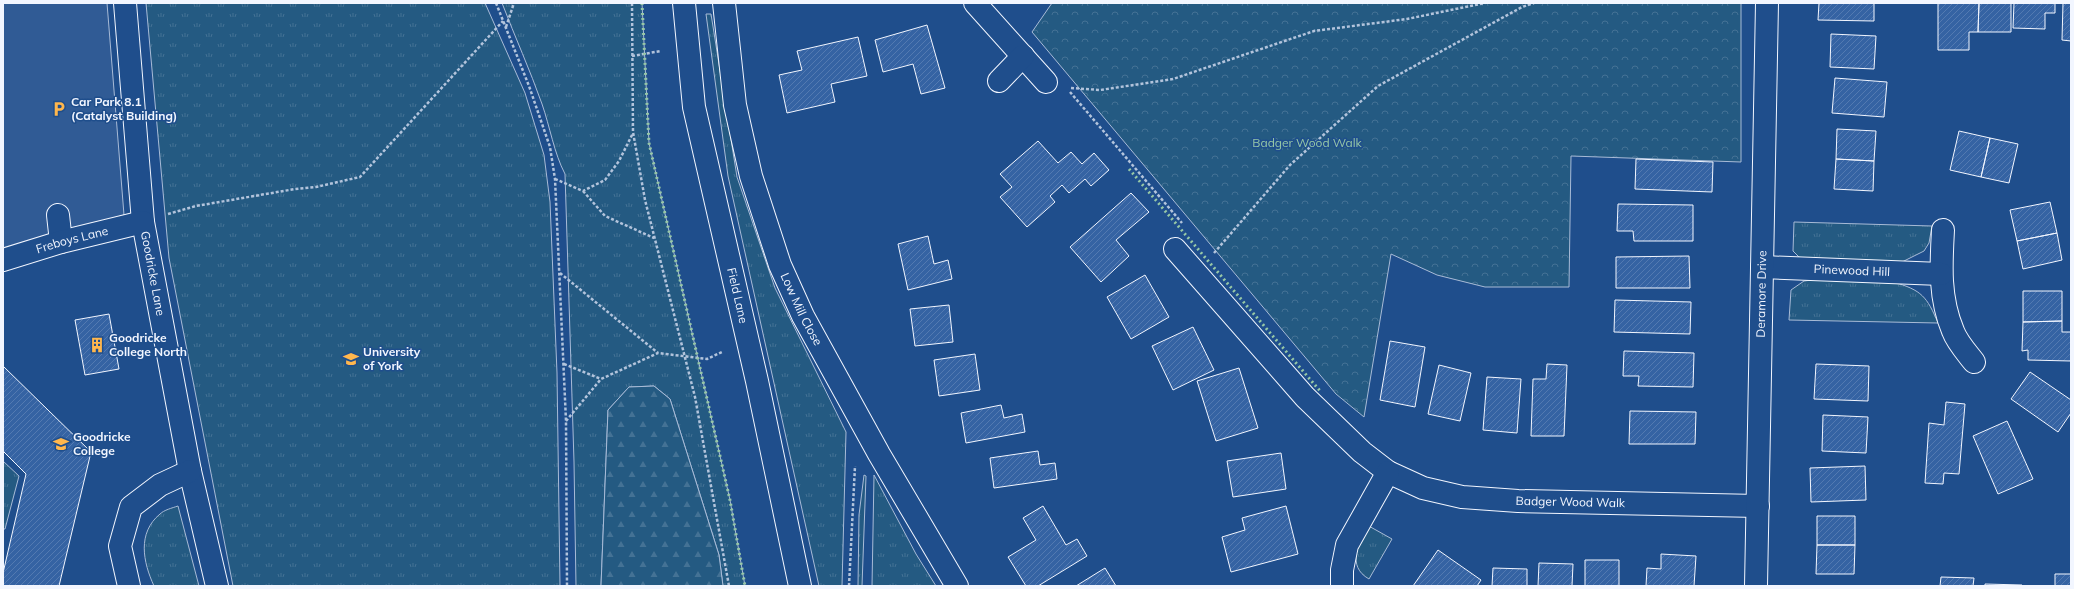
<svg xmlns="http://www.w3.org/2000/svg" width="2074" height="589" font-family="Mulish,sans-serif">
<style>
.grass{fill:url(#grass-tufts);stroke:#a8bbd7}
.forest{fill:url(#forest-firs);stroke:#a8bbd7}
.park{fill:url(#park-crowns);stroke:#a8bbd7}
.parking{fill:#305b95;stroke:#a8bbd7}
.building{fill:url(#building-hatch);stroke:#f2f6ff}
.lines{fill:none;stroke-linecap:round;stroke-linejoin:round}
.minor-casing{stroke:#f2f6ff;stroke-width:24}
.path{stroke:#b3c4dc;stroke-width:2.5;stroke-dasharray:3 2;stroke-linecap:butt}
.minor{stroke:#1f4e8c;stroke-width:22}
.hedge{stroke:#97c8a6;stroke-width:3;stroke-dasharray:2 3;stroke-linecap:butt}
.labels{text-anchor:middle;stroke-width:3;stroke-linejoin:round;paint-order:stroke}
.poi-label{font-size:12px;font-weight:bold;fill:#f2f6ff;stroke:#1f4e8c;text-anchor:start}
.park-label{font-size:12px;fill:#97c8a6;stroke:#1f4e8c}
.street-label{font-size:12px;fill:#f2f6ff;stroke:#1f4e8c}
</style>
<defs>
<pattern id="grass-tufts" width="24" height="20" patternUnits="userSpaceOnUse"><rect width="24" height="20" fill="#245a82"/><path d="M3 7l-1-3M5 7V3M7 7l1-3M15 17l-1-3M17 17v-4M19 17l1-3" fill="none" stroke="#447295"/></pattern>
<pattern id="forest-firs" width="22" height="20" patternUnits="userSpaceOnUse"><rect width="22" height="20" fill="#245a82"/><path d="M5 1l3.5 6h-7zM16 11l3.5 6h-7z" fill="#447295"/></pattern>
<pattern id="park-crowns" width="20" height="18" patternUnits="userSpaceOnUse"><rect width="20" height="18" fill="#245a82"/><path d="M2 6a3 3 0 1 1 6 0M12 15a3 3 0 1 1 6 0" fill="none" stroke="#447295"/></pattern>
<pattern id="building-hatch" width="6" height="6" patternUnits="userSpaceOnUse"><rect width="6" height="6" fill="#3563a3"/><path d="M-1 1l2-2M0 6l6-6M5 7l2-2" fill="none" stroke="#537ab1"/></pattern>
</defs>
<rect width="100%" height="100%" fill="#1f4e8c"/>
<!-- grass -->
<path class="grass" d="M 146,3 L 485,3 L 525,93 L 544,155 L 550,202 L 557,373 L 560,586 L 233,586 L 169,258 Z
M 502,3 L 642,3 L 649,143 L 730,500 L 745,586 L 723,586 L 719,555 L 670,399 L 654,386 L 629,387 L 608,410 L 601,586 L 576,586 L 574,462 L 565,174 C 554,153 550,127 542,104 C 530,70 515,37 502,3 Z
M 706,14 L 711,14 L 737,177 L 775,288 L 846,432 L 842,586 L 819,586 L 728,176 Z
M 1794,222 L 1932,226 L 1929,243 L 1924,251 L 1902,262 L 1807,260 L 1799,257 L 1793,251 Z
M 1812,280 L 1893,282 C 1922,290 1927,297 1938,323 L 1789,320 L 1791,290 L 1804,281 Z
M 3,461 L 19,476 L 5,529 L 3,529 Z
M 864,475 L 866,476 L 862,586 L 858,586 L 859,515 Z
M 874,475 L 916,554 L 936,586 L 872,586 Z
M 178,506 L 199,586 L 154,586 C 143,562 137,533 160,514 C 164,510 172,508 178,506 Z
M 1367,525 L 1392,539 L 1369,579 C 1346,566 1359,543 1367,525 Z"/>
<!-- forest -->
<path class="forest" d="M 654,386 L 670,399 L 719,555 L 723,586 L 601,586 L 608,410 L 629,387 Z"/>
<!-- park -->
<path class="park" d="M 1052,3 L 1741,3 L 1741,162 L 1571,156 L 1569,287 L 1485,287 L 1437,275 L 1391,254 L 1364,417 L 1336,394 L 1032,32 Z"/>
<!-- parking -->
<path class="parking" d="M 3,3 L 107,3 L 124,215 L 3,249 Z"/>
<!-- building -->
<path class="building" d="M 1819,3 L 1874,3 L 1874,21 L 1818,20 Z
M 1938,3 L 1979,3 L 1978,32 L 1969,32 L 1969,50 L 1938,50 Z
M 1979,3 L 2011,3 L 2011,32 L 1978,32 Z
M 2014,3 L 2055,3 L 2055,13 L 2045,13 L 2045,29 L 2013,28 Z
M 2063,3 L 2071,3 L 2071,41 L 2062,40 Z
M 927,25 L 945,88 L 921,94 L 913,64 L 883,72 L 875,40 Z
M 1831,34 L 1876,36 L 1874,69 L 1830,67 Z
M 858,37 L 867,76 L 831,84 L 835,102 L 787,113 L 779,75 L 802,70 L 797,51 Z
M 1835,78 L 1887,82 L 1884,117 L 1832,113 Z
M 1837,129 L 1876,131 L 1874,161 L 1836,159 Z
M 1959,131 L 1990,138 L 1981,177 L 1950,170 Z
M 1990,138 L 2018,144 L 2009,183 L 1981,177 Z
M 1038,141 L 1058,163 L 1071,152 L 1082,164 L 1094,153 L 1109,170 L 1091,186 L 1085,179 L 1069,193 L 1062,185 L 1050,196 L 1055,202 L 1027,227 L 1000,197 L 1012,187 L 1000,174 Z
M 1636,159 L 1713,162 L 1712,192 L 1635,189 Z
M 1836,159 L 1874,161 L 1873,191 L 1834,189 Z
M 1131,193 L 1149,212 L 1116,240 L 1129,256 L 1101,282 L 1070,247 Z
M 2050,202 L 2057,233 L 2017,241 L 2010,210 Z
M 1618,204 L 1693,205 L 1693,241 L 1634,241 L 1633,231 L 1617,231 Z
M 2057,233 L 2062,260 L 2023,269 L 2017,241 Z
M 928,236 L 934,264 L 948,260 L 952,279 L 908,290 L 898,244 Z
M 1689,256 L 1690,288 L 1616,288 L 1616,257 Z
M 1145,275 L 1169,317 L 1131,339 L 1107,297 Z
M 2023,291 L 2062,291 L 2062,321 L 2023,322 Z
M 1615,300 L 1691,302 L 1690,334 L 1614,332 Z
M 949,305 L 953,342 L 915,346 L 910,309 Z
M 109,314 L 119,369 L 85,375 L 75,320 Z
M 2062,321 L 2062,332 L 2071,332 L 2071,361 L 2028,360 L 2028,350 L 2022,351 L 2023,322 Z
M 1193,327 L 1214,370 L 1173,390 L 1152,346 Z
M 1390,341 L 1425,347 L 1415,407 L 1380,400 Z
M 1624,351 L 1694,353 L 1693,387 L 1638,386 L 1639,376 L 1623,376 Z
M 975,354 L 980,390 L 939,396 L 934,360 Z
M 1547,364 L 1567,365 L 1564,436 L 1531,436 L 1533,379 L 1546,379 Z
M 1816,364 L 1869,366 L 1868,401 L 1814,399 Z
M 1439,365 L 1471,373 L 1460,421 L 1428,414 Z
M 3,366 L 91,452 L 59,586 L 3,586 L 3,573 L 26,474 L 3,451 Z
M 1239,368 L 1258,428 L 1216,441 L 1197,381 Z
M 2030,372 L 2071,400 L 2071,413 L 2058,432 L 2011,399 Z
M 1487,377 L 1521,379 L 1517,433 L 1483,430 Z
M 1946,402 L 1965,404 L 1959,474 L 1944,473 L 1943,484 L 1925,483 L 1929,423 L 1944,425 Z
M 1001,405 L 1004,418 L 1022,414 L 1025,432 L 966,443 L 961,413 Z
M 1630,411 L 1696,412 L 1695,444 L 1629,444 Z
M 1823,415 L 1868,417 L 1866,453 L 1822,451 Z
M 2007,421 L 2033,479 L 1998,494 L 1973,436 Z
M 1038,451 L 1040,465 L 1055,463 L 1057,479 L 994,488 L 990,458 Z
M 1281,453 L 1286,489 L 1233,497 L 1227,461 Z
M 1865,466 L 1866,500 L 1811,502 L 1810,468 Z
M 1043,506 L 1066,545 L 1077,539 L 1087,556 L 1038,586 L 1026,586 L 1008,557 L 1036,540 L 1023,518 Z
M 1286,506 L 1298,554 L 1231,572 L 1222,537 L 1245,530 L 1242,518 Z
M 1817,516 L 1855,516 L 1855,545 L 1817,545 Z
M 1817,545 L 1855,545 L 1854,574 L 1816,574 Z
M 1438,550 L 1481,580 L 1477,586 L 1413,586 Z
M 1661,554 L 1696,556 L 1694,586 L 1646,586 L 1647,568 L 1661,569 Z
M 1585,560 L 1619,560 L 1619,586 L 1585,586 Z
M 1539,563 L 1573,564 L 1572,586 L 1538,586 Z
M 1105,568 L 1116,586 L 1076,586 Z
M 1493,568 L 1527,569 L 1527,586 L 1492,586 Z
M 2055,574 L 2071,574 L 2071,586 L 2055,586 Z
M 1941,577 L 1974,578 L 1973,586 L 1940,586 Z
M 1985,584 L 2022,585 L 2022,586 L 1985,586 Z"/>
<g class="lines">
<defs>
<g id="minor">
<path id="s1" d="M 125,3 L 143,222 L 190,471 L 217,586"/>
<path id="s2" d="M 684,3 L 694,107 L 757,381 L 800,586"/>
<path id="s3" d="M 724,3 L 735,105 L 751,176 L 780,265 L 803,316 L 879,454 L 957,586"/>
<path d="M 975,3 L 1046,82"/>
<path d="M 999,81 L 1023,56"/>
<path d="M 58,215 L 61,242"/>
<path d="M 1943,230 C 1941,265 1939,298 1953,331 C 1957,342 1967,353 1974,362"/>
<path id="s4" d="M 1175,249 L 1305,397 L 1362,452 L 1388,472 L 1423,488 L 1462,497 L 1518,501 L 1758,506"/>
<path id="s5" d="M 3,260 L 61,242 L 143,222"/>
<path id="s6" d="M 1762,267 L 1941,274"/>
<path d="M 129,586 L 120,546 L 131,507 L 160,485 L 190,471"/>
<path d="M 1342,586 L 1342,570 L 1347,545 L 1388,472"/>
<path id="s7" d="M 1756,586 L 1767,3"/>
</g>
</defs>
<!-- minor casing -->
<use href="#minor" class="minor-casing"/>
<!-- path -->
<path class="path" d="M 496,3 L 529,86 L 550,147 L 555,179 L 566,421 L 567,586
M 632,3 L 633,132 L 645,200 L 695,397 L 729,586
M 506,27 L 514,3
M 632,56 L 661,51
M 1071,88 L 1100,90 L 1173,79 L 1314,31 L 1407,19 L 1485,3
M 1070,92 L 1182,223
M 555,179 L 583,191 L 605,180 L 619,161 L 633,133
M 583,191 L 605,216 L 654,238
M 168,214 L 196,206 L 295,189 L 316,187 L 360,177 L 503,21
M 1214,253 L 1290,165 L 1378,86 L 1522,7 L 1534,3
M 560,273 L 658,353
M 564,364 L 601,379
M 566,421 L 601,379 L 658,353 L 707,359 L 722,352
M 3,543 L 4,543
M 849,586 L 855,466"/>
<!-- minor -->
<use href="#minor" class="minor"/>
<!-- hedge -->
<path class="hedge" d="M 642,3 L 649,143 L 730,500 L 745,586
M 1129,169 L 1321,392"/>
</g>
<!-- icons -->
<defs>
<symbol id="parking-bare" viewBox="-9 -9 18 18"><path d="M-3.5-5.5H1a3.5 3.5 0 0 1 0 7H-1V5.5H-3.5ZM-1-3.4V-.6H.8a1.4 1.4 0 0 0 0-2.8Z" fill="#ffb74d" stroke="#1f4e8c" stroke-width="2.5" paint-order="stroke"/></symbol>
<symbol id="building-bare" viewBox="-9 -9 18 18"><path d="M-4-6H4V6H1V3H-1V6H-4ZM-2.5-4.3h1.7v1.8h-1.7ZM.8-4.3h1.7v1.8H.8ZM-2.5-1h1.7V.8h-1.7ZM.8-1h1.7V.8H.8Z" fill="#ffb74d" stroke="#1f4e8c" stroke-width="2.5" paint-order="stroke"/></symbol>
<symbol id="university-bare" viewBox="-9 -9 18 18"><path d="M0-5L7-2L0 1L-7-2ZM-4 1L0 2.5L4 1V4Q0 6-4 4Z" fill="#ffb74d" stroke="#1f4e8c" stroke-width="2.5" paint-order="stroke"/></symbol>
</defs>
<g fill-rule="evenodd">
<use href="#parking-bare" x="48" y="98" width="22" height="22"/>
<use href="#building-bare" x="86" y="334" width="22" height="22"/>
<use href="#university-bare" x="340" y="348" width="22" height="22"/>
<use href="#university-bare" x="50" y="433" width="22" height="22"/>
</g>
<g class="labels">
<!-- poi labels -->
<g class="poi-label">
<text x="71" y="106">Car Park 8.1<tspan x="71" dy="14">(Catalyst Building)</tspan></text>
<text x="109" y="342">Goodricke<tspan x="109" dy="14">College North</tspan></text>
<text x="363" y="356">University<tspan x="363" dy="14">of York</tspan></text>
<text x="73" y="441">Goodricke<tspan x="73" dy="14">College</tspan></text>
</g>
<!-- park labels -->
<g class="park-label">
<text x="1307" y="147">Badger Wood Walk</text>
</g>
<!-- street labels -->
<g class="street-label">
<text dy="4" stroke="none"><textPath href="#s5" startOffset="72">Freboys Lane</textPath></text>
<text dy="4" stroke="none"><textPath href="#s6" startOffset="90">Pinewood Hill</textPath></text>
<text dy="4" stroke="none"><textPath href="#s1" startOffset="272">Goodricke Lane</textPath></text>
<text dy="4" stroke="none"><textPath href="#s2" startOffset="298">Field Lane</textPath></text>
<text dy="4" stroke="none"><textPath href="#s7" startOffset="292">Deramore Drive</textPath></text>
<text dy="4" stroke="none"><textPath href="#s3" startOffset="318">Low Mill Close</textPath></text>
<text dy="4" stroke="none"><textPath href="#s4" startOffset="496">Badger Wood Walk</textPath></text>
</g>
</g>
<!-- border -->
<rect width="2074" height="589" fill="none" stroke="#f2f6ff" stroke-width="8"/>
</svg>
